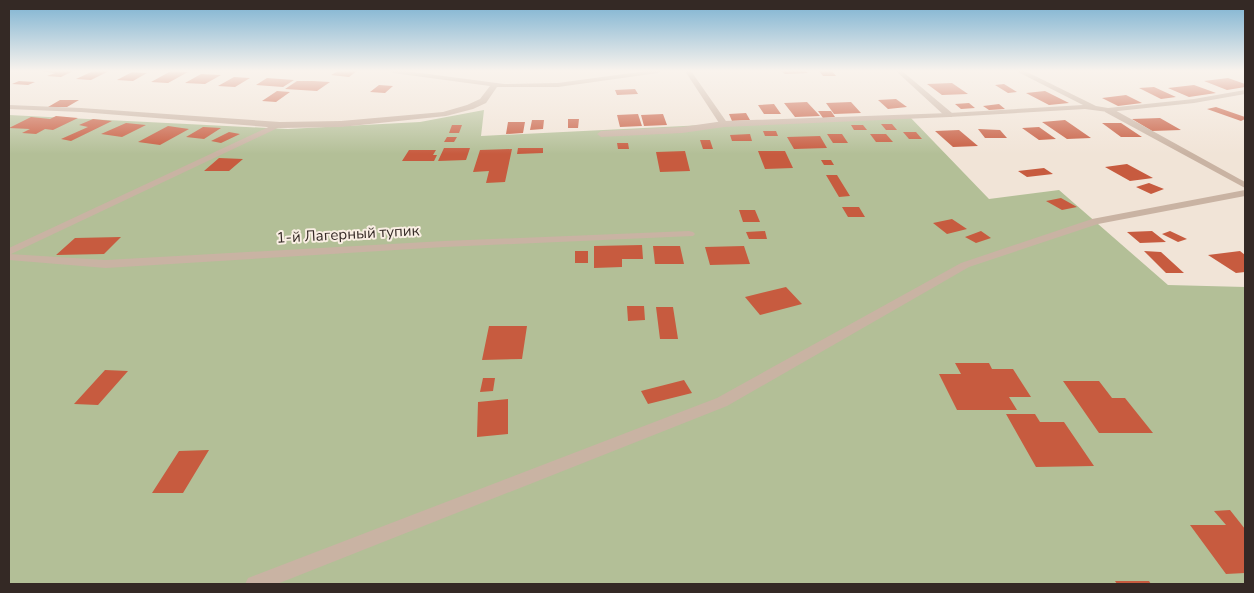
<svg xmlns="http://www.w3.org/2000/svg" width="1254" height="593" font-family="'Nunito Sans',sans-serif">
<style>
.green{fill:#b3bf97}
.building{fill:#c75b3f}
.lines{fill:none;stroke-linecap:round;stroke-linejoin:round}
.lane{fill:#c9b3a3;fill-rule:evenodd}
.street{fill:#c9b3a3;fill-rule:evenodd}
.labels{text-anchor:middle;stroke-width:4;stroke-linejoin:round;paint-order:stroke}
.street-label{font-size:15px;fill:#342925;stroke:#f9eee3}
</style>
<rect width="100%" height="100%" fill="#f1e4d7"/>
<!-- green -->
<path class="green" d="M 484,110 L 481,136 L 908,115 L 989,199 L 1059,190 L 1168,285 L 1245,287 L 1245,584 L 9,584 L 9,115 L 288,129 L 420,122 Z"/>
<!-- building -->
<path class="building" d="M 41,71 L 73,71 L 61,77 L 47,76 L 55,73 Z
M 93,71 L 109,71 L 91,80 L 76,79 Z
M 171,71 L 188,72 L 168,83 L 151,82 Z
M 338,71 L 357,71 L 349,77 L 331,75 Z
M 781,71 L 805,71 L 808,73 L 785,74 Z
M 819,71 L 832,71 L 836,76 L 823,76 Z
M 132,72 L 147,73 L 133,81 L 117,80 Z
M 201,74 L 221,75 L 205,84 L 185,83 Z
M 234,77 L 250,78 L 235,87 L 218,86 Z
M 267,78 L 294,80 L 283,87 L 256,85 Z
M 1228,78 L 1245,84 L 1245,87 L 1227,90 L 1204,81 Z
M 19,81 L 35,82 L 28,85 L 12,84 Z
M 297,81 L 313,81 L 330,82 L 317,91 L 285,89 Z
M 952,83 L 968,94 L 942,95 L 927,84 Z
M 1004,84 L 1017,92 L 1008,93 L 995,85 Z
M 379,85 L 393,86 L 385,93 L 370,92 Z
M 1194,85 L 1216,93 L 1189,97 L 1168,88 Z
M 1154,87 L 1176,97 L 1161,99 L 1139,88 Z
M 635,89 L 638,94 L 617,95 L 615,90 Z
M 277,91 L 290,92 L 276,102 L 262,101 Z
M 1045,91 L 1069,103 L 1049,105 L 1026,93 Z
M 1126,95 L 1142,103 L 1118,106 L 1102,98 Z
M 896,99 L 907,107 L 888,109 L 878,100 Z
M 60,100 L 79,100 L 67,107 L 48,107 Z
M 807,102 L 820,116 L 795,117 L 784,103 Z
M 851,102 L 861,113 L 834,114 L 826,103 Z
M 969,103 L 975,108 L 961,109 L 955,104 Z
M 774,104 L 781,114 L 764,114 L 758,105 Z
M 999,104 L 1005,109 L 989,110 L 983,106 Z
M 1216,107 L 1245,117 L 1245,119 L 1241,121 L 1207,109 Z
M 818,111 L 831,111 L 835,117 L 823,118 Z
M 746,113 L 750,120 L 732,121 L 729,114 Z
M 638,114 L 642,126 L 620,127 L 617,115 Z
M 663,114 L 667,125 L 644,126 L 641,115 Z
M 56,116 L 78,118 L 53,130 L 45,129 L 36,134 L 22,133 L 30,129 L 9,128 L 31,117 L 50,119 Z
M 1160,118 L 1181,130 L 1152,131 L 1132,119 Z
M 93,119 L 112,121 L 71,141 L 61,139 L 88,127 L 79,125 Z
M 568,119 L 579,119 L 578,128 L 568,128 Z
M 532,120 L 544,120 L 543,129 L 530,130 Z
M 1065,120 L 1091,138 L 1067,139 L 1042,122 Z
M 508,122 L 525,122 L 523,133 L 506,134 Z
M 126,123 L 146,125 L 122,137 L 101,134 Z
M 1102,123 L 1121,123 L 1142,137 L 1121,137 Z
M 881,124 L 892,124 L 897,130 L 886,130 Z
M 452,125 L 462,125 L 459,133 L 449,133 Z
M 851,125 L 863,125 L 867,130 L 854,130 Z
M 168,126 L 189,129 L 160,145 L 138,142 Z
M 203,127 L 221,128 L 204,139 L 186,137 Z
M 1039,127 L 1056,139 L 1039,140 L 1022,128 Z
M 978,129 L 1000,130 L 1007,138 L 985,138 Z
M 959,130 L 978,146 L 953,147 L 935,131 Z
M 763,131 L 776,131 L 778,136 L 765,136 Z
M 229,132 L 240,134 L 221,143 L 211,141 Z
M 903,132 L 916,132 L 922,139 L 909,139 Z
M 750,134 L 752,141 L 732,141 L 730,135 Z
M 827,134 L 842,134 L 848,143 L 833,143 Z
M 870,134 L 886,134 L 893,142 L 876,142 Z
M 820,136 L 827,148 L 794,149 L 787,137 Z
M 447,137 L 457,137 L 454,142 L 444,142 Z
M 700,140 L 710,140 L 713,149 L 703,149 Z
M 617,143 L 628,143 L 629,149 L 618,149 Z
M 444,148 L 470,148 L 466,160 L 438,161 Z
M 518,148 L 543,148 L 543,153 L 517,154 Z
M 512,149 L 505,182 L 486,183 L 489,171 L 473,172 L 480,150 Z
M 409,150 L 436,150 L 433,155 L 437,155 L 434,161 L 402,161 Z
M 685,151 L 690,171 L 660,172 L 656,152 Z
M 758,151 L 785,151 L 793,168 L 765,169 Z
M 219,158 L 243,159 L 229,171 L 204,171 Z
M 821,160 L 831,160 L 834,165 L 824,165 Z
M 1127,164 L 1153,178 L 1130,181 L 1105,167 Z
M 1044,168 L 1053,174 L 1027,177 L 1018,171 Z
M 826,175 L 837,175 L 850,196 L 839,197 Z
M 1149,183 L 1164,189 L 1151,194 L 1136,187 Z
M 1061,198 L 1077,207 L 1062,210 L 1046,201 Z
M 842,207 L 859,207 L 865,217 L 848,217 Z
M 739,210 L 755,210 L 760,222 L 743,222 Z
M 952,219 L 967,229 L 947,234 L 933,223 Z
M 765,231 L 767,239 L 749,239 L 746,232 Z
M 981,231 L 991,238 L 976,243 L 965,237 Z
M 1152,231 L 1166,242 L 1140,243 L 1127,232 Z
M 1170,231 L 1187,239 L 1178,242 L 1162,234 Z
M 121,237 L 104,254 L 56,255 L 75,238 Z
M 642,245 L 643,259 L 622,259 L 622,267 L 594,268 L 594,246 Z
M 653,246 L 680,246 L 684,264 L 655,264 Z
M 744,246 L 750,264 L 710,265 L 705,247 Z
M 575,251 L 588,251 L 588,263 L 575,263 Z
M 1144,251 L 1161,252 L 1184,273 L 1166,273 Z
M 1240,251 L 1245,255 L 1245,272 L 1236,273 L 1208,255 Z
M 786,287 L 802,304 L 760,315 L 745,297 Z
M 627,306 L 644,306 L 645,320 L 628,321 Z
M 656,307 L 673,307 L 678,339 L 660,339 Z
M 489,326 L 527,326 L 522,359 L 482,360 Z
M 955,363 L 989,363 L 992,369 L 1013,369 L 1031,397 L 1009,397 L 1017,410 L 957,410 L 939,374 L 961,374 Z
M 105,370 L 128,371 L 98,405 L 74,404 Z
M 483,378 L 495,378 L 493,391 L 480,392 Z
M 684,380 L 692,393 L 648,404 L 641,391 Z
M 1063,381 L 1099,381 L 1112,398 L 1125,398 L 1153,433 L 1099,433 Z
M 508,399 L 508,434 L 477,437 L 478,402 Z
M 1006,414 L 1035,414 L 1040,422 L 1064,422 L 1094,466 L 1036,467 Z
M 209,450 L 183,493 L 152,493 L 179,451 Z
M 1230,510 L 1245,529 L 1245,573 L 1226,574 L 1190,525 L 1226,525 L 1214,511 Z
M 1115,581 L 1149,581 L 1151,584 L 1117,584 Z"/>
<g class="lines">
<!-- lane -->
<path class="lane" d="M 685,71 L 691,71 L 728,124 L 727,126 L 721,126 Z
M 896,71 L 902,71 L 952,113 L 952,117 L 946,117 Z
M 1105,108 L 1111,108 L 1245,182 L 1245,188 L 1105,112 Z
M 277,123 L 284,125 L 9,255 L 9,248 Z"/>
<!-- street -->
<path class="street" d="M 389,71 L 406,71 L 504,84 L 558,83 L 646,71 L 662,71 L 658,73 L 558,87 L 497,87 L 486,103 L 473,109 L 446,116 L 341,127 L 280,128 L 81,112 L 9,109 L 9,105 L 81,108 L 280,122 L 341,121 L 443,112 L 467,105 L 480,99 L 490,86 L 393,73 Z
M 1016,71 L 1025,71 L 1096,106 L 1108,108 L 1194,99 L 1245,90 L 1245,94 L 1194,103 L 1108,112 L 1085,109 L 949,117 L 724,127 L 682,133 L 601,137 L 597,134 L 601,131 L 682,127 L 724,121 L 949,113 L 1083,105 Z
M 1245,190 L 1245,196 L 1098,224 L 969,267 L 727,406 L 277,584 L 245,584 L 248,578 L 717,398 L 961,263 L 1092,219 Z
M 689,231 L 693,232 L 695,234 L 693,236 L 444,247 L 106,268 L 9,260 L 9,254 L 106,260 L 444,241 Z"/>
</g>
<!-- sky -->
<linearGradient id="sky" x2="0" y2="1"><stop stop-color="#7ab1d1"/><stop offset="0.46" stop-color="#f9f3ed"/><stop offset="1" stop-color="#f9f3ed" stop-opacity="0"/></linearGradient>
<rect width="1254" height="154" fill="url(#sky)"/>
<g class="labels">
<!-- street labels -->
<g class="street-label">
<text transform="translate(348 234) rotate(-3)" y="5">1-й Лагерный тупик</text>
</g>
</g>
<!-- border -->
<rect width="1254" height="593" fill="none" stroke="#342925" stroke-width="20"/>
</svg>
